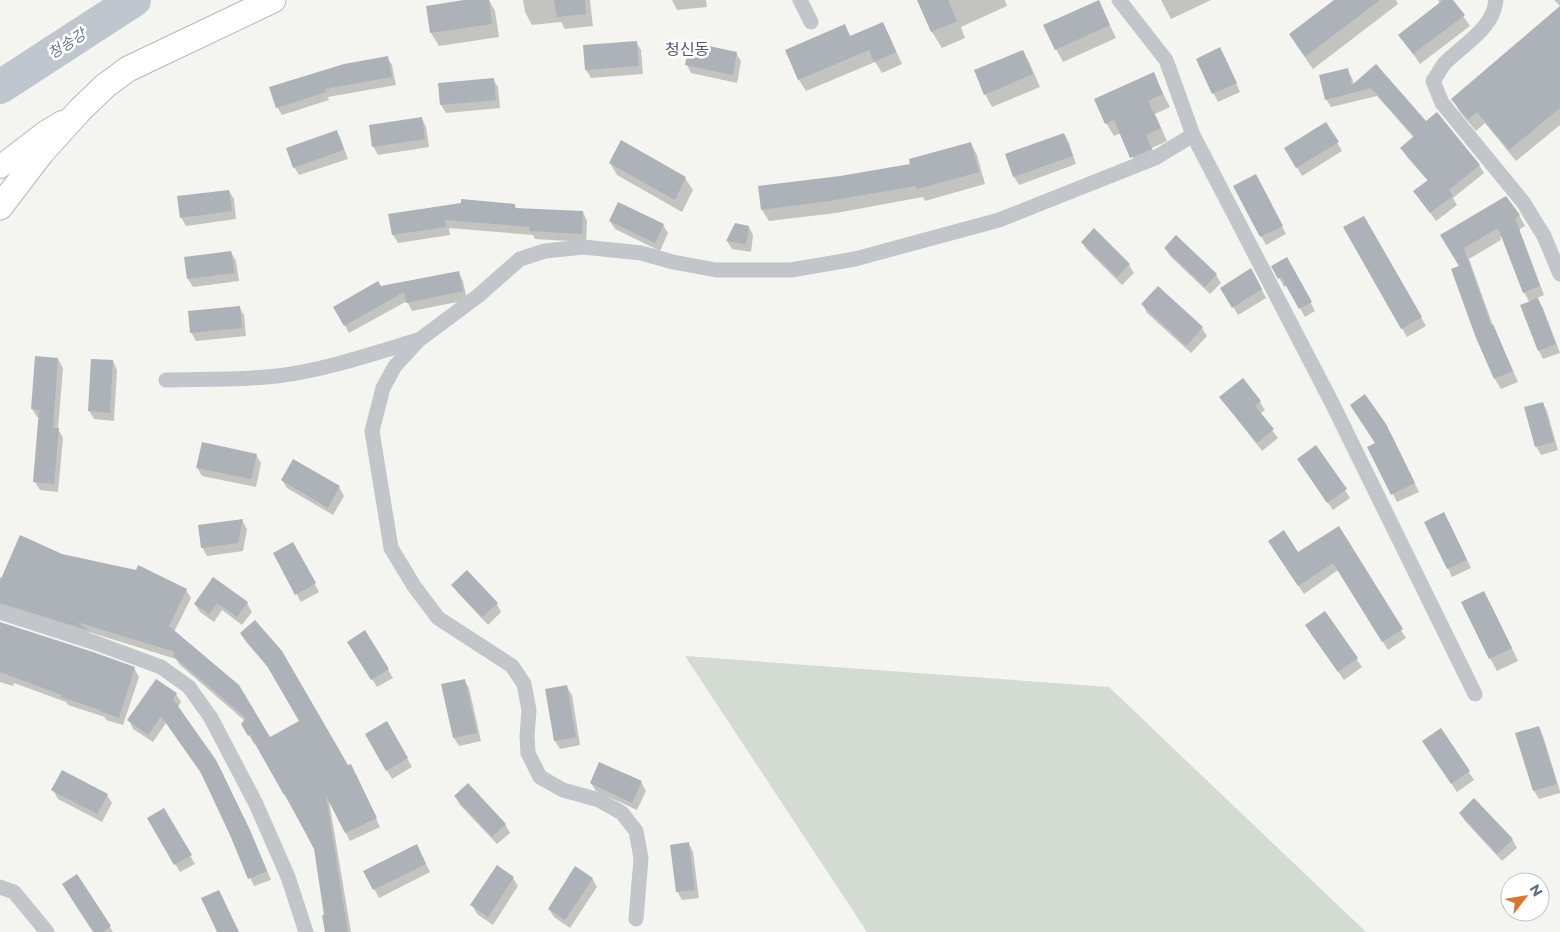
<svg xmlns="http://www.w3.org/2000/svg" width="1560" height="932" font-family="Montserrat,'Noto Sans KR',sans-serif">
<style>
.green{fill:#d4dbd2}
.shadow{fill:#0003}
.lines{fill:none;stroke-linecap:round;stroke-linejoin:round}
.river{stroke:#bfc6cd;stroke-width:34}
.building{fill:#adb2b8}
.secondary-casing{stroke:#b4b8bd;stroke-width:24}
.primary-casing{stroke:#b3b6bb;stroke-width:27}
.street{stroke:#c2c5c9;stroke-width:15}
.secondary{stroke:#fff;stroke-width:22}
.primary{stroke:#fff;stroke-width:25}
.labels{text-anchor:middle;stroke-width:5;stroke-linejoin:round;paint-order:stroke}
.water-label{font-size:15px;font-style:italic;fill:#657685;stroke:#fff}
.quarter-label{font-size:16px;fill:#525966;stroke:#fff}
</style>
<rect width="100%" height="100%" fill="#f4f5f1"/>
<!-- green -->
<path class="green" d="M 685,656 L 1109,687 L 1366,932 L 867,932 Z"/>
<!-- shadow -->
<path class="shadow" d="M 473,0 L 489,0 L 495,11 L 499,37 L 439,46 L 431,33 Z
M 523,0 L 590,0 L 593,26 L 565,29 L 561,22 L 532,25 L 525,12 Z
M 672,0 L 706,0 L 707,7 L 677,10 Z
M 918,0 L 1005,0 L 1007,6 L 961,27 L 965,38 L 942,48 L 932,32 Z
M 1161,0 L 1211,0 L 1171,19 Z
M 1336,0 L 1396,0 L 1398,4 L 1313,69 L 1298,47 L 1290,35 Z
M 1438,0 L 1452,0 L 1470,26 L 1420,64 L 1400,35 L 1440,4 Z
M 1554,0 L 1560,0 L 1560,6 Z
M 1098,1 L 1116,38 L 1063,62 L 1056,49 Z
M 1560,8 L 1560,125 L 1516,161 L 1485,123 L 1476,131 L 1460,112 L 1453,100 Z
M 883,24 L 889,35 L 902,64 L 882,73 L 875,62 L 806,91 L 799,80 L 787,50 L 844,26 L 851,37 Z
M 636,42 L 641,50 L 643,74 L 591,78 L 586,70 L 584,46 Z
M 1023,51 L 1030,64 L 1040,87 L 992,107 L 985,94 Z
M 736,53 L 741,61 L 737,83 L 691,73 L 687,65 Z
M 387,57 L 392,65 L 396,85 L 328,97 L 329,100 L 282,115 L 277,107 Z
M 1225,57 L 1240,92 L 1218,102 L 1197,60 Z
M 1376,66 L 1426,122 L 1479,165 L 1484,173 L 1453,198 L 1457,205 L 1436,221 L 1414,191 L 1428,181 L 1407,157 L 1402,148 L 1414,138 L 1377,96 L 1331,107 L 1326,99 L 1347,70 L 1352,78 L 1354,85 Z
M 1153,74 L 1170,107 L 1155,114 L 1167,141 L 1152,148 L 1158,162 L 1139,170 L 1121,133 L 1114,136 L 1106,123 Z
M 493,79 L 498,87 L 500,108 L 446,113 L 441,105 Z
M 422,119 L 426,127 L 429,147 L 378,155 L 373,146 Z
M 1326,124 L 1342,151 L 1302,176 L 1286,148 Z
M 337,132 L 341,140 L 348,159 L 299,175 L 294,167 Z
M 1064,134 L 1069,143 L 1076,164 L 1019,185 L 1014,177 L 1007,155 Z
M 971,144 L 977,155 L 985,184 L 925,201 L 923,197 L 836,213 L 769,221 L 762,210 L 840,177 L 912,165 Z
M 610,163 L 685,178 L 693,190 L 682,212 L 617,175 Z
M 1260,184 L 1286,234 L 1266,245 L 1235,187 Z
M 229,191 L 234,199 L 236,219 L 186,226 L 181,217 Z
M 514,205 L 517,209 L 583,212 L 587,221 L 586,242 L 535,239 L 533,235 L 449,228 L 450,235 L 398,243 L 393,235 L 390,216 Z
M 1519,215 L 1525,226 L 1520,229 L 1520,231 L 1519,232 L 1523,239 L 1544,295 L 1537,298 L 1543,308 L 1560,353 L 1543,359 L 1539,351 L 1521,306 L 1530,303 L 1524,292 L 1503,236 L 1500,237 L 1501,240 L 1469,259 L 1493,326 L 1518,382 L 1501,389 L 1495,379 L 1478,338 L 1461,267 L 1442,236 Z
M 1364,217 L 1426,326 L 1407,337 L 1345,228 Z
M 610,221 L 663,225 L 668,233 L 660,251 L 615,229 Z
M 749,227 L 753,235 L 751,252 L 732,249 L 727,241 Z
M 1082,242 L 1129,265 L 1134,273 L 1122,285 L 1087,250 Z
M 1165,248 L 1216,275 L 1221,283 L 1210,294 L 1170,256 Z
M 231,252 L 236,261 L 239,281 L 193,287 L 188,279 Z
M 1286,259 L 1315,311 L 1305,317 L 1287,285 L 1284,287 L 1273,266 Z
M 459,273 L 463,281 L 467,300 L 412,311 L 407,301 L 349,333 L 335,307 L 380,288 Z
M 1256,278 L 1266,298 L 1238,315 L 1222,288 Z
M 1143,305 L 1202,328 L 1207,336 L 1191,353 L 1147,313 Z
M 239,307 L 244,315 L 246,336 L 196,341 L 191,332 Z
M 58,359 L 63,368 L 58,429 L 63,438 L 58,492 L 40,490 L 35,482 L 40,417 L 37,417 L 32,409 Z
M 113,361 L 117,370 L 114,421 L 94,419 L 89,411 Z
M 1242,380 L 1260,402 L 1265,410 L 1260,414 L 1278,438 L 1262,451 L 1226,405 L 1221,397 Z
M 1543,403 L 1547,411 L 1558,450 L 1541,455 L 1536,446 Z
M 1351,406 L 1391,434 L 1419,492 L 1397,502 L 1393,494 L 1376,443 Z
M 1316,447 L 1350,498 L 1333,510 L 1303,467 Z
M 256,455 L 261,463 L 256,487 L 202,476 L 197,467 Z
M 294,460 L 339,487 L 344,496 L 333,515 L 287,488 L 282,480 Z
M 242,520 L 247,529 L 243,551 L 207,556 L 202,547 Z
M 1426,522 L 1449,522 L 1471,568 L 1452,577 Z
M 1338,528 L 1406,638 L 1388,650 L 1338,570 L 1304,594 L 1274,550 L 1297,553 Z
M 293,543 L 319,592 L 301,602 L 274,553 Z
M 62,555 L 186,590 L 191,598 L 174,632 L 270,739 L 301,721 L 274,674 L 246,642 L 241,634 L 255,622 L 347,767 L 355,774 L 380,827 L 350,841 L 329,801 L 351,932 L 326,932 L 326,916 L 315,849 L 255,743 L 254,744 L 243,724 L 245,721 L 179,664 L 176,659 L 89,632 L 93,638 L 0,612 L 0,577 L 2,578 Z
M 213,579 L 247,603 L 252,612 L 242,625 L 222,610 L 214,622 L 200,612 L 195,604 Z
M 453,585 L 497,604 L 501,612 L 488,625 L 458,593 Z
M 1491,605 L 1518,661 L 1497,671 L 1490,658 Z
M 1325,613 L 1362,667 L 1344,680 L 1311,634 Z
M 0,623 L 134,668 L 139,677 L 123,725 L 106,720 L 105,717 L 68,705 L 66,702 L 14,683 L 13,686 L 0,682 Z
M 365,632 L 393,678 L 377,687 L 349,642 Z
M 464,680 L 469,688 L 481,741 L 459,746 L 454,738 L 442,685 Z
M 567,687 L 572,695 L 580,745 L 560,749 L 555,741 Z
M 176,694 L 181,702 L 178,707 L 221,770 L 254,840 L 271,880 L 254,886 L 203,776 L 166,723 L 153,742 L 133,729 L 129,720 Z
M 387,723 L 412,767 L 392,779 L 366,734 Z
M 1539,727 L 1543,736 L 1560,791 L 1560,793 L 1539,799 L 1534,791 Z
M 1441,730 L 1474,780 L 1457,792 L 1428,749 Z
M 641,782 L 646,791 L 637,810 L 596,791 L 591,783 Z
M 53,790 L 107,795 L 112,803 L 102,822 L 58,799 Z
M 455,796 L 505,824 L 510,833 L 497,844 L 460,805 Z
M 163,810 L 195,864 L 180,872 L 148,819 Z
M 1460,813 L 1512,839 L 1517,848 L 1502,861 L 1465,821 Z
M 689,844 L 693,852 L 699,898 L 682,900 L 677,891 Z
M 421,854 L 430,872 L 379,898 L 365,871 Z
M 77,876 L 110,927 L 113,932 L 94,932 Z
M 513,878 L 518,886 L 493,925 L 477,914 L 472,905 Z
M 592,878 L 597,887 L 570,928 L 554,917 L 549,909 Z"/>
<g class="lines">
<!-- river -->
<path class="river" d="M 0,87 L 134,0"/>
</g>
<!-- building -->
<path class="building" d="M 464,0 L 489,0 L 492,24 L 430,33 L 426,6 Z
M 554,0 L 585,0 L 586,14 L 557,17 Z
M 917,0 L 948,0 L 957,21 L 931,32 Z
M 1099,0 L 1110,25 L 1055,50 L 1043,25 Z
M 1334,0 L 1380,0 L 1305,57 L 1289,34 Z
M 1443,0 L 1453,0 L 1465,15 L 1413,54 L 1398,35 Z
M 1560,6 L 1560,108 L 1509,150 L 1477,112 L 1468,120 L 1451,99 Z
M 883,22 L 896,52 L 874,62 L 869,50 L 798,80 L 785,50 L 845,24 L 850,36 Z
M 637,41 L 639,66 L 585,70 L 583,45 Z
M 690,42 L 737,52 L 733,75 L 685,65 Z
M 1220,47 L 1237,83 L 1212,94 L 1196,59 Z
M 1023,50 L 1033,74 L 984,95 L 974,70 Z
M 388,56 L 392,77 L 325,89 L 326,92 L 276,108 L 269,87 L 344,64 Z
M 1376,64 L 1426,121 L 1437,112 L 1480,165 L 1449,190 L 1453,196 L 1430,213 L 1413,191 L 1428,180 L 1400,148 L 1414,136 L 1371,88 L 1325,100 L 1319,75 L 1348,68 L 1352,85 Z
M 1154,72 L 1163,94 L 1148,101 L 1161,128 L 1146,135 L 1152,149 L 1130,158 L 1114,120 L 1105,124 L 1094,99 Z
M 494,78 L 496,100 L 440,105 L 438,83 Z
M 422,117 L 425,139 L 372,147 L 369,125 Z
M 1326,122 L 1339,142 L 1296,168 L 1284,148 Z
M 337,130 L 344,150 L 293,168 L 286,148 Z
M 1064,133 L 1073,156 L 1013,177 L 1005,154 Z
M 621,140 L 686,177 L 675,200 L 609,163 Z
M 971,142 L 979,172 L 917,189 L 916,186 L 829,201 L 761,210 L 758,186 L 840,176 L 910,164 L 909,159 Z
M 1256,174 L 1283,226 L 1260,237 L 1233,186 Z
M 229,190 L 232,211 L 180,218 L 177,196 Z
M 1506,196 L 1520,215 L 1515,218 L 1540,286 L 1523,293 L 1498,228 L 1464,248 L 1491,325 L 1493,324 L 1513,371 L 1494,379 L 1476,338 L 1451,269 L 1459,266 L 1440,235 Z
M 461,199 L 515,204 L 515,208 L 583,211 L 582,234 L 529,231 L 530,227 L 445,220 L 446,227 L 392,235 L 388,214 L 461,203 Z
M 618,202 L 664,224 L 655,243 L 609,221 Z
M 1364,216 L 1422,317 L 1401,329 L 1343,227 Z
M 735,223 L 749,226 L 746,244 L 726,241 Z
M 1094,228 L 1130,264 L 1117,277 L 1081,242 Z
M 1176,235 L 1217,274 L 1205,287 L 1164,248 Z
M 231,251 L 235,273 L 187,279 L 184,257 Z
M 1287,257 L 1312,302 L 1299,309 L 1281,277 L 1278,279 L 1271,266 Z
M 1251,268 L 1262,289 L 1232,308 L 1220,288 Z
M 459,271 L 463,291 L 406,303 L 404,292 L 344,326 L 333,307 L 378,281 L 381,286 Z
M 1158,286 L 1203,327 L 1186,346 L 1141,304 Z
M 1538,298 L 1556,344 L 1538,351 L 1520,305 Z
M 240,306 L 242,328 L 190,333 L 188,311 Z
M 35,356 L 58,358 L 53,428 L 59,428 L 54,484 L 33,482 L 39,410 L 31,409 Z
M 91,359 L 113,360 L 110,413 L 88,411 Z
M 1243,378 L 1261,401 L 1255,406 L 1274,429 L 1257,443 L 1219,397 Z
M 1365,394 L 1386,424 L 1415,483 L 1391,495 L 1367,447 L 1375,443 L 1350,405 Z
M 1543,402 L 1554,442 L 1535,447 L 1524,407 Z
M 202,442 L 257,454 L 251,479 L 196,468 Z
M 1316,445 L 1347,489 L 1327,503 L 1297,459 Z
M 293,459 L 340,486 L 328,508 L 281,480 Z
M 1444,512 L 1467,560 L 1447,569 L 1424,522 Z
M 243,519 L 238,543 L 201,548 L 198,525 Z
M 1339,526 L 1403,629 L 1382,642 L 1333,563 L 1298,586 L 1268,541 L 1284,530 L 1298,552 Z
M 20,535 L 62,554 L 136,570 L 138,565 L 187,589 L 169,626 L 239,685 L 270,737 L 299,721 L 267,666 L 240,633 L 255,620 L 282,651 L 348,765 L 351,764 L 377,818 L 345,833 L 326,796 L 348,932 L 325,932 L 322,915 L 324,915 L 314,849 L 285,794 L 284,795 L 250,735 L 248,736 L 241,724 L 246,718 L 173,656 L 175,652 L 77,622 L 90,631 L 0,603 L 0,581 Z
M 293,542 L 316,583 L 295,595 L 273,553 Z
M 467,570 L 498,603 L 482,617 L 451,585 Z
M 213,577 L 248,602 L 237,617 L 217,603 L 209,614 L 194,604 Z
M 1484,591 L 1512,648 L 1489,659 L 1461,602 Z
M 1325,611 L 1358,658 L 1338,672 L 1305,625 Z
M 0,622 L 93,652 L 135,667 L 119,718 L 100,711 L 100,710 L 61,697 L 62,695 L 0,672 Z
M 365,630 L 389,669 L 371,680 L 347,642 Z
M 156,679 L 177,693 L 173,699 L 216,760 L 250,830 L 267,871 L 248,879 L 230,835 L 200,771 L 161,716 L 148,735 L 127,720 Z
M 465,679 L 477,733 L 453,738 L 441,684 Z
M 567,685 L 576,737 L 554,741 L 545,689 Z
M 387,721 L 408,758 L 386,771 L 365,734 Z
M 1539,726 L 1557,784 L 1533,791 L 1515,733 Z
M 1441,728 L 1470,771 L 1451,784 L 1422,741 Z
M 599,762 L 642,781 L 632,803 L 590,783 Z
M 62,770 L 108,794 L 97,814 L 51,790 Z
M 468,783 L 506,824 L 492,837 L 454,796 Z
M 1474,798 L 1513,839 L 1497,854 L 1459,813 Z
M 164,808 L 192,855 L 174,865 L 147,818 Z
M 689,842 L 695,890 L 676,892 L 670,845 Z
M 417,844 L 426,864 L 373,890 L 363,871 Z
M 497,865 L 514,877 L 488,917 L 470,905 Z
M 575,866 L 593,878 L 565,920 L 548,909 Z
M 77,874 L 111,926 L 103,932 L 93,932 L 62,884 Z
M 219,890 L 239,932 L 217,932 L 201,898 Z"/>
<g class="lines">
<defs>
<path id="secondary" d="M 0,167 L 44,133 L 62,122"/>
<path id="primary" d="M 0,207 L 42,152 L 80,110 L 105,86 L 128,69 L 273,0"/>
</defs>
<!-- secondary casing -->
<use href="#secondary" class="secondary-casing"/>
<!-- primary casing -->
<use href="#primary" class="primary-casing"/>
<!-- street -->
<path class="street" d="M 800,0 L 811,22
M 1119,0 L 1166,60 L 1193,135 L 1332,403 L 1475,694
M 1496,0 C 1493,30 1463,44 1444,64 C 1440,69 1437,76 1433,81 L 1442,103 L 1523,202 L 1544,236 L 1560,274
M 166,380 C 203,379 240,380 277,376 C 325,370 372,354 418,340
M 0,612 L 96,643 L 161,667 L 189,687 L 211,718 L 256,804 L 288,877 L 306,932
M 0,887 L 14,892 L 47,932
M 636,919 L 641,858 L 636,831 L 622,813 L 599,800 L 563,790 L 540,777 L 528,753 L 527,736 L 529,710 L 524,684 L 512,666 L 438,618 L 414,586 L 391,548 L 372,431 L 383,388 L 395,366 L 419,340 L 478,296 L 520,259 L 545,251 L 583,247 L 641,253 L 673,262 L 716,270 L 791,270 L 855,259 L 999,220 L 1155,158 L 1193,135"/>
<!-- secondary -->
<use href="#secondary" class="secondary"/>
<!-- primary -->
<use href="#primary" class="primary"/>
</g>
<g class="labels">
<!-- water labels -->
<g class="water-label">
<text transform="translate(67 44) rotate(-33)" y="5">청송강</text>
</g>
<!-- quarter labels -->
<g class="quarter-label">
<text x="687" y="55">청신동</text>
</g>
</g>
<!-- north arrow -->
<g transform="translate(1525 897) rotate(59)"><circle r="24" fill="#ffffff" stroke="#c1c5cd"/>
<path d="M0-4L9 19L0 12L-9 19Z" fill="#dd7629"/>
<text y="-8" font-size="14" font-weight="bold" text-anchor="middle" fill="#646f81">N</text>
</g>
</svg>
